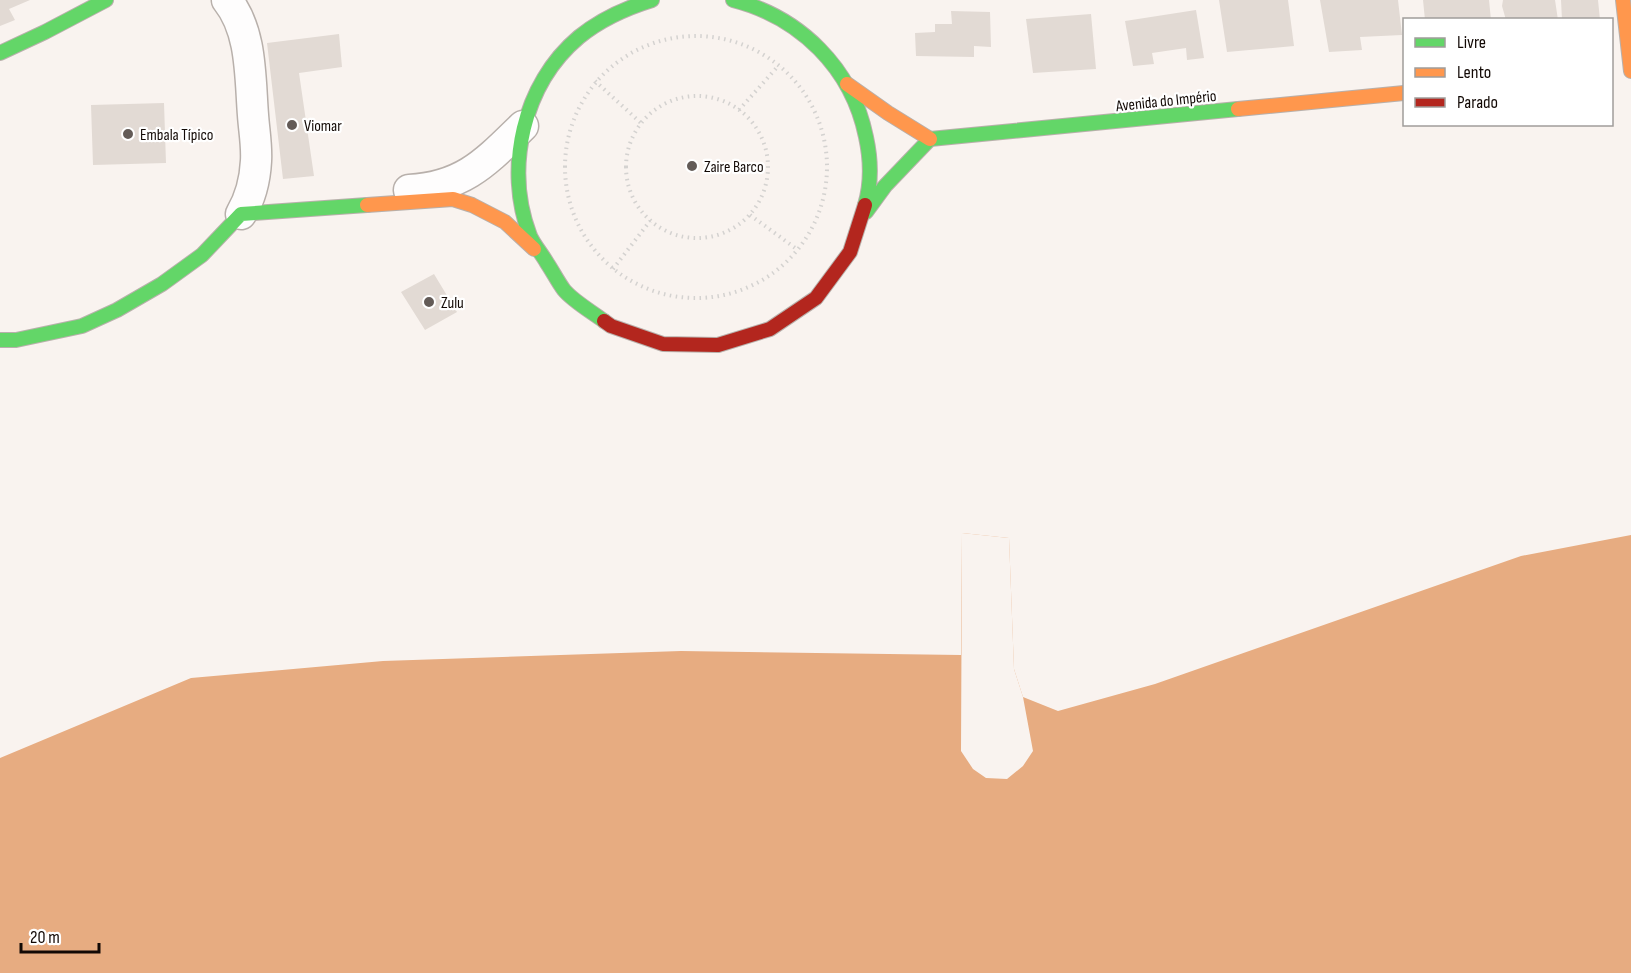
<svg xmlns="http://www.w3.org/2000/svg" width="1631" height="973" font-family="'Sofia Sans Condensed',sans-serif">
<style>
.water{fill:#e7ac81}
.pier{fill:#f9f3ef}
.building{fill:#e2dad4}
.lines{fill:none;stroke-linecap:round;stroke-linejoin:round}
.street-casing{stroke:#b8b0ab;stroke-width:33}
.fast-casing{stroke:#b8b0ab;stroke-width:16}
.slow-casing{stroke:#b8b0ab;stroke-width:16}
.jam-casing{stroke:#b8b0ab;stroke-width:16}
.path{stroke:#d4d2d0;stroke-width:4;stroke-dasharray:1.5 4.5;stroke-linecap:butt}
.street{stroke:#fefdfd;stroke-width:30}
.fast{stroke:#63d668;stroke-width:14}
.slow{stroke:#ff974d;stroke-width:14}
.jam{stroke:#b3261e;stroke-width:14}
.poi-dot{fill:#635b57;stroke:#fff;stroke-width:2}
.labels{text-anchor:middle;stroke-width:4.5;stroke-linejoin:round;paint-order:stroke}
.street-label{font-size:16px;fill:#120905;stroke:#fff}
.poi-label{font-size:16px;fill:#120905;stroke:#fff;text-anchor:start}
</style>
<rect width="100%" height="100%" fill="#f9f3ef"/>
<!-- water -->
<path class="water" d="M 962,533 L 1009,538 L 1014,669 L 1023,697 L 1058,711 L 1155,684 L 1521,556 L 1631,535 L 1631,973 L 0,973 L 0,758 L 191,678 L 383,661 L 681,651 L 961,655 Z"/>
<!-- pier -->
<path class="pier" d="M 962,533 L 1009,538 L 1014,669 L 1023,697 L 1033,751 L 1023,766 L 1007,779 L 986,778 L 973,769 L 961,751 Z"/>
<!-- building -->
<path class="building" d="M 0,0 L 30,0 L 9,9 L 15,20 L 0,26 Z
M 1219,0 L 1288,0 L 1294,46 L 1227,52 Z
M 1320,0 L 1398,0 L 1402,35 L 1360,37 L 1362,50 L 1329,52 Z
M 1423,0 L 1489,0 L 1491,20 L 1425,20 Z
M 1503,0 L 1555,0 L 1558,20 L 1506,20 L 1502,6 Z
M 1561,0 L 1598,0 L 1600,20 L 1562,20 Z
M 1196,10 L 1204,58 L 1187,60 L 1186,48 L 1152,53 L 1154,64 L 1133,66 L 1125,21 Z
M 951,11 L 990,12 L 991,47 L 974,46 L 974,57 L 916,56 L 915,33 L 935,32 L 935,24 L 952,24 Z
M 1091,14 L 1096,69 L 1033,73 L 1026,19 Z
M 339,34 L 342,67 L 299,73 L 314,176 L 283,179 L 267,43 Z
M 164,103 L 166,163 L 93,165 L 91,105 Z
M 434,274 L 457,312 L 425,330 L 401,292 Z"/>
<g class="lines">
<defs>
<path id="street" d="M 227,0 C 252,31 250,77 253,115 C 254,130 257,146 256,161 C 255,181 251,197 241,214
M 409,190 C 464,187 486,162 523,126"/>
<path id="fast" d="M 733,0 C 800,17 852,68 866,137 C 871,160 872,182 865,205
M 0,53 L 45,32 L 106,0
M 930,139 L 1238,109
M 866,212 L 885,186 L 930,139
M 604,321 C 592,312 573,301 564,290 C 558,282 553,272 547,263 C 542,254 534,245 530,236 C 504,168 523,84 579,37 C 601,19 626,8 652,0
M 0,340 L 16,340 L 82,326 L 117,310 L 162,284 L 202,255 L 241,214 L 367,205"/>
<path id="slow" d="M 1623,0 L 1631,71
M 847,84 L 888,113 L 930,139
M 1238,109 L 1404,93
M 367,205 L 453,199 L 472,205 L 505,222 L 534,249"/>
<path id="jam" d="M 604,321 L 611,326 L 663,344 L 718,345 L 770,329 L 816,298 L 850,252 L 865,205"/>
</defs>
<!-- street casing -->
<use href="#street" class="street-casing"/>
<!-- fast casing -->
<use href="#fast" class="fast-casing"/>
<!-- slow casing -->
<use href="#slow" class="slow-casing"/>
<!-- jam casing -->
<use href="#jam" class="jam-casing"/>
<!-- path -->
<path class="path" d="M565 167a131 131 0 1 1 262 0a131 131 0 1 1-262 0Z
M 595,81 L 641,123
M626 167a71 71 0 1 1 142 0a71 71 0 1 1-142 0Z
M 739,110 L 779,65
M 750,215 L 798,250
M 613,269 L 650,221"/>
<!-- street -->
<use href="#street" class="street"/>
<!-- fast -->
<use href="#fast" class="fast"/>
<!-- slow -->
<use href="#slow" class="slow"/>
<!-- jam -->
<use href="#jam" class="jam"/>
</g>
<!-- markers -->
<g class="poi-dot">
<circle cx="292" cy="125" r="6"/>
<circle cx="128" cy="134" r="6"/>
<circle cx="692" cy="166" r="6"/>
<circle cx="429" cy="302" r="6"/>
</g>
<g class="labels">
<!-- street labels -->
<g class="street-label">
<text transform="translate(1166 100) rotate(-6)" y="6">Avenida do Império</text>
</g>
<!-- poi labels -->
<g class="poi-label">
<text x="304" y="131">Viomar</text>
<text x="140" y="140">Embala Típico</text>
<text x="704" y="172">Zaire Barco</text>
<text x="441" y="308">Zulu</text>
</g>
</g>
<!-- legend -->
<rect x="1403" y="18" width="210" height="108" fill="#ffffff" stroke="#a09d9b" stroke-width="1.5"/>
<rect x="1415" y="38" width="30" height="9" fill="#63d668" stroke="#a09d9b" stroke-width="1.5"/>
<text x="1457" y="48" font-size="18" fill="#120905">Livre</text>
<rect x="1415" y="68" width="30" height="9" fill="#ff974d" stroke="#a09d9b" stroke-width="1.5"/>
<text x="1457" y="78" font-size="18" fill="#120905">Lento</text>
<rect x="1415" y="98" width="30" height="9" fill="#b3261e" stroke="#a09d9b" stroke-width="1.5"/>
<text x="1457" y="108" font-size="18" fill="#120905">Parado</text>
<!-- scale -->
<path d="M21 943v9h78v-9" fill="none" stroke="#120905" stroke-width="3"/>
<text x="30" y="943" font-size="18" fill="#120905" stroke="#ffffff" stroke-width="4.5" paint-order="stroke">20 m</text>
</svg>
